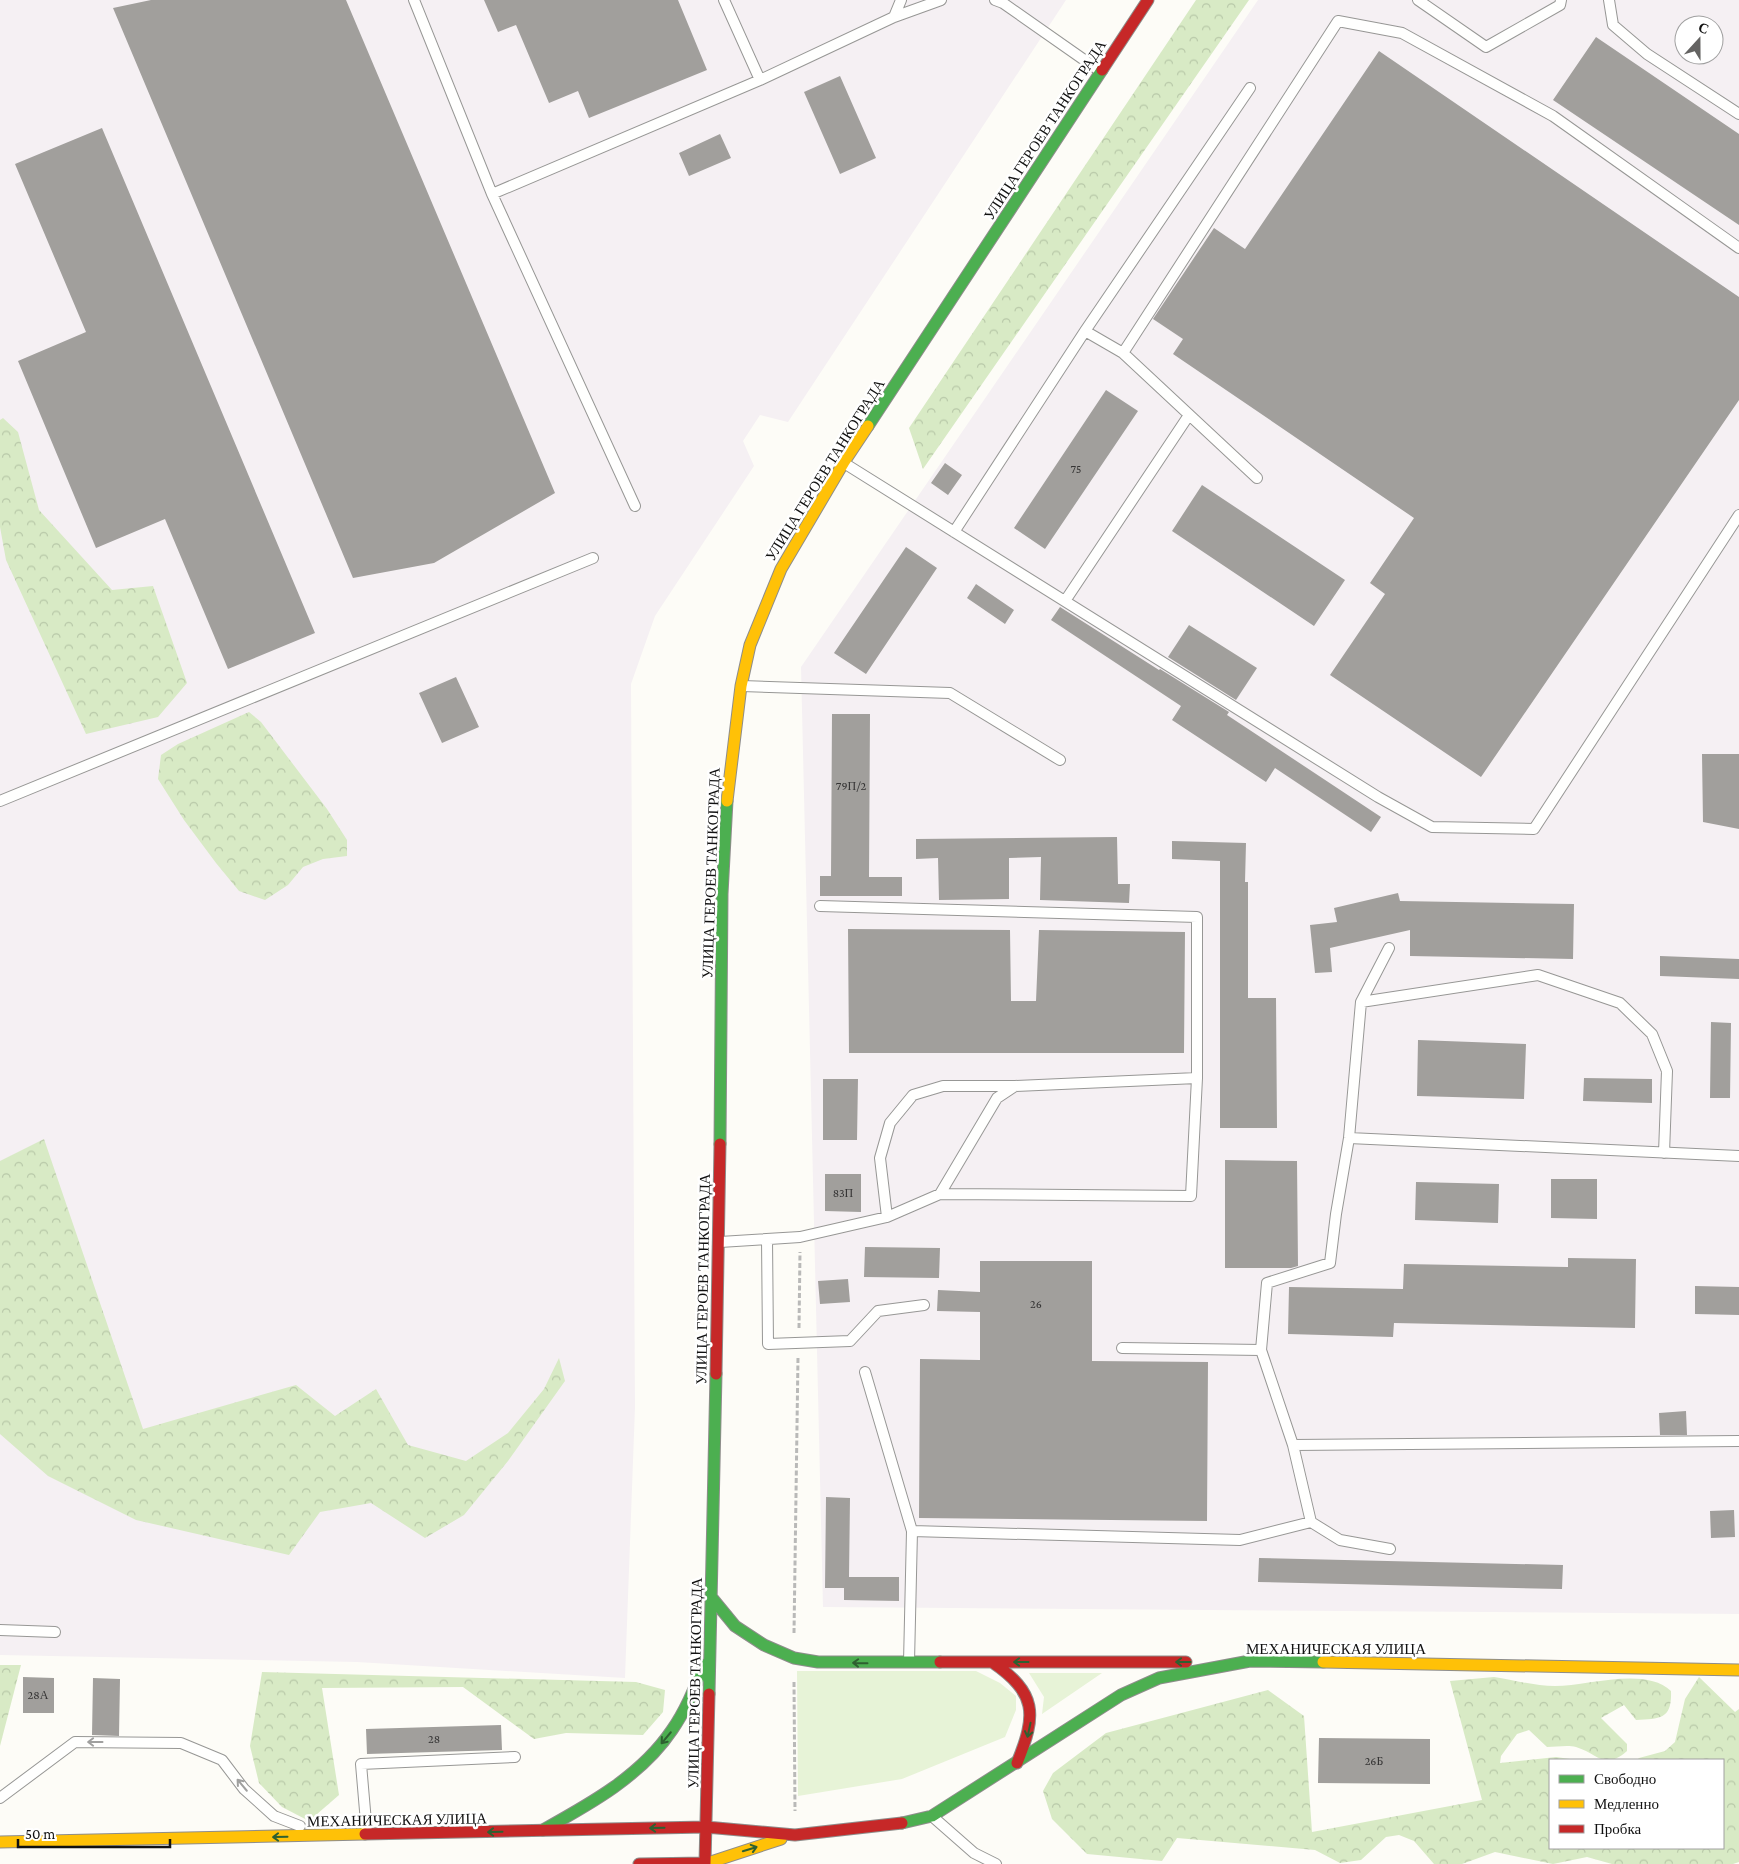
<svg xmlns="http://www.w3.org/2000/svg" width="1739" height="1864" font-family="'Crimson Pro',serif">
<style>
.industrial{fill:#f5f0f3;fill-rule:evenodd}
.grass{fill:#e7f3d7}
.forest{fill:url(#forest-crowns)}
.building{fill:#a19f9c}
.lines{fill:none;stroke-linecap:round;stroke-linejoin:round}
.lane-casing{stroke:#979795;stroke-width:12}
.fast-casing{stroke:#8e8d8b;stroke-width:13}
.slow-casing{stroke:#8e8d8b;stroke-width:13}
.jam-casing{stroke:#8e8d8b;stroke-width:13}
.path{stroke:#b9b9b8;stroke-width:3;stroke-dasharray:5 2.5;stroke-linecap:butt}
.lane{stroke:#fffffe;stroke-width:10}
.fast{stroke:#4caf50;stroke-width:11}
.slow{stroke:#ffc107;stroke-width:11}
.jam{stroke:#c62828;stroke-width:11}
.oneway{stroke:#2e6030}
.oneway2{stroke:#a0a09f}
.labels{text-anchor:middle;stroke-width:5;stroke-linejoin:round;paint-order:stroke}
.number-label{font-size:12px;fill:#353434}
.street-label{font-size:15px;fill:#111;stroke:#fff}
</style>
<defs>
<pattern id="forest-crowns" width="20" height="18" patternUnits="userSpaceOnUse" patternTransform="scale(1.25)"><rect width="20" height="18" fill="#d8eac5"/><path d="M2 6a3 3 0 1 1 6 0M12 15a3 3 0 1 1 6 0" fill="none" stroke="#b8c8a8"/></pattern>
</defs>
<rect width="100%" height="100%" fill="#fdfcf7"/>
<!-- industrial -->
<path class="industrial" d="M 0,0 L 1066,0 L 788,422 L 760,415 L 743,441 L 754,466 L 655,616 L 631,684 L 635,1407 L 625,1678 L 357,1662 L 0,1655 Z
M 1258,0 L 1739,0 L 1739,1614 L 823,1607 L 801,667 ZM 1684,25 L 1714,25 L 1714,55 L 1684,55 Z"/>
<!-- grass -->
<path class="grass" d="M 797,1671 L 976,1671 L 1000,1683 L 1016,1696 L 1016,1710 L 1005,1737 L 902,1779 L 798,1796 Z
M 1029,1673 L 1102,1673 L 1042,1714 L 1044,1697 Z"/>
<!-- forest -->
<path class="forest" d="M 1196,0 L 1249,0 L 923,469 L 909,428 Z
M 3,418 L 18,432 L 39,510 L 112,590 L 153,586 L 187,683 L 158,717 L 86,734 L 6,560 L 0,527 L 0,420 Z
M 249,712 L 261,722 L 327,809 L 347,840 L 347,856 L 323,859 L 303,867 L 288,885 L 265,900 L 239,891 L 216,863 L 184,820 L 158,779 L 161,755 L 178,744 Z
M 44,1139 L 143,1429 L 296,1385 L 335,1416 L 376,1389 L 408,1445 L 466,1461 L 508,1433 L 544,1389 L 559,1358 L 565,1381 L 508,1461 L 464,1515 L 425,1538 L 371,1503 L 320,1512 L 289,1555 L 136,1520 L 48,1476 L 0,1434 L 0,1161 Z
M 0,1665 L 21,1665 L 0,1746 Z
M 262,1672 L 636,1682 L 665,1690 L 663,1712 L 643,1735 L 566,1733 L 534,1739 L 463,1687 L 322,1688 L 339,1795 L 309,1821 L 282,1807 L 259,1783 L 250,1746 Z
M 1494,1677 C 1513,1680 1535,1686 1555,1686 C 1587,1686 1645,1666 1671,1691 C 1672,1719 1661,1719 1636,1720 L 1624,1705 L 1601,1718 L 1627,1744 L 1627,1751 C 1604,1771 1599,1754 1576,1747 C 1568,1745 1556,1747 1547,1747 L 1529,1730 L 1517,1734 L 1501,1756 L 1500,1763 L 1556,1757 L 1577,1760 L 1550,1760 L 1550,1848 L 1723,1848 L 1723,1760 L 1637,1760 L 1639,1758 L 1665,1751 L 1675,1742 L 1685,1699 L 1699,1677 L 1735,1712 L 1739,1709 L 1739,1862 L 1733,1864 L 1612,1864 L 1587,1857 L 1553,1864 L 1495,1852 L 1462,1864 L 1434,1864 L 1414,1841 L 1399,1835 L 1386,1837 L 1361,1860 L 1340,1863 L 1315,1850 L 1177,1838 L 1162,1861 L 1087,1854 L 1052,1819 L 1043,1791 L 1053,1773 L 1106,1733 L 1268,1690 L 1304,1716 L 1312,1832 L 1482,1800 L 1450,1681 Z"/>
<!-- building -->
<path class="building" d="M 151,0 L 346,0 L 555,493 L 434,563 L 353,578 L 113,8 Z
M 484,0 L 678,0 L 707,70 L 589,118 L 578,91 L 549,103 L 516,25 L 498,32 Z
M 1596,37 L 1739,134 L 1739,225 L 1553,100 Z
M 1379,51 L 1739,297 L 1739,400 L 1481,777 L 1330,675 L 1385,594 L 1370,583 L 1414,518 L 1173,354 L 1183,339 L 1153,319 L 1214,228 L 1245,249 Z
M 840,76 L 876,158 L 840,174 L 804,92 Z
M 102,128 L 315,633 L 228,669 L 165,519 L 96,548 L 18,361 L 86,332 L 15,164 Z
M 720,134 L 731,158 L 689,176 L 679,153 Z
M 1106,390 L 1138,411 L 1045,549 L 1014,528 Z
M 945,463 L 962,475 L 948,495 L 931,483 Z
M 1202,485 L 1345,580 L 1314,626 L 1172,531 Z
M 906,547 L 937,568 L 866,674 L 834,653 Z
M 976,584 L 1014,610 L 1005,624 L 967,598 Z
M 1060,607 L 1159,670 L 1160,669 L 1229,712 L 1227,715 L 1381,817 L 1371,832 L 1275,768 L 1266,782 L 1172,720 L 1181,706 L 1051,620 Z
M 1189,625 L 1257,668 L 1236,700 L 1168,657 Z
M 456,677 L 479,727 L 442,743 L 419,693 Z
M 832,714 L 870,714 L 869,877 L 902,877 L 902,896 L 820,896 L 820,876 L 831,876 Z
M 1702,754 L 1739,754 L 1739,829 L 1703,822 Z
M 1117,837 L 1118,884 L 1130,884 L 1129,903 L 1040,900 L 1041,857 L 1009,858 L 1009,899 L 939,900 L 938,858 L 916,859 L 916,839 Z
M 1172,841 L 1246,843 L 1245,882 L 1248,882 L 1248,998 L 1276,998 L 1277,1128 L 1220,1128 L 1220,861 L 1172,859 Z
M 1398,893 L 1400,901 L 1574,904 L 1573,959 L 1410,956 L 1410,930 L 1330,948 L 1332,972 L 1315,973 L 1310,925 L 1337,922 L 1334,908 Z
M 848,929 L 1010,930 L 1011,1001 L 1036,1001 L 1039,930 L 1185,932 L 1184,1053 L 849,1053 Z
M 1660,956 L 1739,959 L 1739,979 L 1660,976 Z
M 1711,1022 L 1731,1023 L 1730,1098 L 1710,1098 Z
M 1418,1040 L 1526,1044 L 1524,1099 L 1417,1096 Z
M 1584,1078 L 1652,1079 L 1652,1103 L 1583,1101 Z
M 823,1079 L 858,1079 L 857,1140 L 823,1140 Z
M 1225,1160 L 1297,1161 L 1298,1266 L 1291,1268 L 1225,1268 Z
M 825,1174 L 861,1174 L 861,1212 L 825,1211 Z
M 1551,1179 L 1597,1179 L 1597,1219 L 1551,1218 Z
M 1416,1182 L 1499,1184 L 1498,1223 L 1415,1220 Z
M 865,1247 L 940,1248 L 939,1278 L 864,1277 Z
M 1568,1258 L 1636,1259 L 1635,1328 L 1394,1323 L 1393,1337 L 1288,1334 L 1289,1287 L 1403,1289 L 1404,1264 L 1568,1267 Z
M 980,1261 L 1092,1261 L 1092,1361 L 1208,1362 L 1207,1521 L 919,1518 L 920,1359 L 980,1360 L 980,1312 L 937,1311 L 938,1290 L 980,1292 Z
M 848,1279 L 850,1302 L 820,1304 L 818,1281 Z
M 1695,1286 L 1739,1287 L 1739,1315 L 1695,1314 Z
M 1686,1411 L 1687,1435 L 1660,1435 L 1659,1413 Z
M 826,1497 L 850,1498 L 849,1577 L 899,1577 L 899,1601 L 844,1600 L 844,1588 L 825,1588 Z
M 1734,1510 L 1735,1537 L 1711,1538 L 1710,1511 Z
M 1259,1558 L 1563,1565 L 1562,1589 L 1258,1582 Z
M 23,1677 L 54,1678 L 54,1713 L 23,1713 Z
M 93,1678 L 120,1679 L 119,1736 L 92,1735 Z
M 501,1725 L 502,1750 L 367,1754 L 366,1729 Z
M 1319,1738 L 1430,1739 L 1430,1784 L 1318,1783 Z"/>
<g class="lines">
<defs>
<path id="lane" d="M 414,0 L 492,194 L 635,506
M 724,0 L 760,80
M 995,0 L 1003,3 L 1100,71
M 1418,0 L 1486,47 L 1560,5 L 1561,0
M 1609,0 L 1613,25 L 1647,54 L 1739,114
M 894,17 L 941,0
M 492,194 L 760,80 L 894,17 L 901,0
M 1085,331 L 1123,353
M 844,463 L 1378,797 L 1432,827 L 1534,829 L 1739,515
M 1257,478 L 1123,353 L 1338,21 L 1402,33 L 1553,116 L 1739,248
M 954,532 L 1085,331 L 1250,88
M 1065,601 L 1189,415
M 742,686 L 950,693 L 1060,760
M 0,801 L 593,558
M 820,906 L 1197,917 L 1197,1078
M 1389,948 L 1361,1002 L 1349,1138 L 1336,1214 L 1330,1263 L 1267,1283 L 1261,1350 L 1293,1445 L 1311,1522 L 1340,1540 L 1390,1549
M 1361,1002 L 1538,975 L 1620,1003 L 1652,1034 L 1667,1071 L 1664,1153
M 1349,1138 L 1739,1156
M 940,1194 L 997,1098 L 1015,1086
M 767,1239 L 768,1344 L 850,1341 L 878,1311 L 924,1305
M 720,1242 L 800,1237 L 887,1217 L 940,1194 L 1191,1196 L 1197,1078 L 1015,1086 L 943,1086 L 913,1095 L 890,1123 L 880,1158 L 887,1217
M 1122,1348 L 1261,1350
M 865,1372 L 912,1531 L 909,1662
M 1293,1445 L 1739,1441
M 912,1531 L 1240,1540 L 1311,1522
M 0,1630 L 55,1632
M 0,1798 L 75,1742 L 181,1743 L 222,1760 L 244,1789 L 274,1816 L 300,1826
M 933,1817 L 974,1853 L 996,1864
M 367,1834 L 361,1764 L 515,1757"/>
<path id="fast" d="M 868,426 L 1102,70
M 720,1144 L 722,894 L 727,801
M 712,1598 L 735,1626 L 764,1645 L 794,1658 L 818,1662 L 940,1662
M 709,1694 L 716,1374
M 902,1823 L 932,1816 L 1121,1695 L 1159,1678 L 1250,1661 L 1323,1662
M 543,1830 C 590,1804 641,1776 672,1730 C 686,1710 695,1687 704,1665"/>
<path id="slow" d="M 727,801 L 741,686 L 750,645 L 781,569 L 844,462 L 868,426
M 1323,1662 L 1739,1670
M 0,1842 L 365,1834
M 705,1864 L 781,1839"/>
<path id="jam" d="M 1102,70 L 1148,0
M 716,1374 L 720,1144
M 940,1662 L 1186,1662
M 992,1662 C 1037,1693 1037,1714 1017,1763
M 706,1827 L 795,1835 L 902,1823
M 365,1834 L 706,1827
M 639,1864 L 705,1863 L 709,1694"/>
</defs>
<!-- lane casing -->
<use href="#lane" class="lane-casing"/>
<!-- fast casing -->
<use href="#fast" class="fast-casing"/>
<!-- slow casing -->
<use href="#slow" class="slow-casing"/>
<!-- jam casing -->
<use href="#jam" class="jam-casing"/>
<!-- path -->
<path class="path" d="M 799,1328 L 800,1252
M 794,1633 L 798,1357
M 794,1682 L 795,1811"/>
<!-- lane -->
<use href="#lane" class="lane"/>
<!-- fast -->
<use href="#fast" class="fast"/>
<!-- slow -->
<use href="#slow" class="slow"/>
<!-- jam -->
<use href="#jam" class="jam"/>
</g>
<!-- one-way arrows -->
<defs><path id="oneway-shaft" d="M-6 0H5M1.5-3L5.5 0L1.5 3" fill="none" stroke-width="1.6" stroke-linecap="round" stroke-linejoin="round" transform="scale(1.25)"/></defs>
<g class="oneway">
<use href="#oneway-shaft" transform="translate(1021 1662) rotate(180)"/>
<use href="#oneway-shaft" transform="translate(1183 1662) rotate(180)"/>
<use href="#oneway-shaft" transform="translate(860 1663) rotate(-179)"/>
<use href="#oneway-shaft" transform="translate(1029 1730) rotate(102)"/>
<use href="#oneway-shaft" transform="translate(666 1738) rotate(130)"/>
<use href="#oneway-shaft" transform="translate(657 1828) rotate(179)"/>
<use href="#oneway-shaft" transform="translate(495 1832) rotate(179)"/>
<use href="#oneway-shaft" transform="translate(280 1837) rotate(179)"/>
<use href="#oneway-shaft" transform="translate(750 1849) rotate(-17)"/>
</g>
<g class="oneway2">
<use href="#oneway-shaft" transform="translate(95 1742) rotate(-180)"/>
<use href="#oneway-shaft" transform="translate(242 1785) rotate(-130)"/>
</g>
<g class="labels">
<!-- number labels -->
<g class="number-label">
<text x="1076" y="473">75</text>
<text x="851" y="790">79П/2</text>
<text x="843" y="1197">83П</text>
<text x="1036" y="1308">26</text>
<text x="38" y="1699">28А</text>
<text x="434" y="1743">28</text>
<text x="1374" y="1765">26Б</text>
</g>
<!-- street labels -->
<g class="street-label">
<text transform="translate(1045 130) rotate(-57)" y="5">УЛИЦА ГЕРОЕВ ТАНКОГРАДА</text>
<text transform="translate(825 470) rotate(-58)" y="5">УЛИЦА ГЕРОЕВ ТАНКОГРАДА</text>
<text transform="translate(711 873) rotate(-88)" y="5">УЛИЦА ГЕРОЕВ ТАНКОГРАДА</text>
<text transform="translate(703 1279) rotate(-89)" y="5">УЛИЦА ГЕРОЕВ ТАНКОГРАДА</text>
<text x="1336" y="1654">МЕХАНИЧЕСКАЯ УЛИЦА</text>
<text transform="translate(695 1683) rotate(-89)" y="5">УЛИЦА ГЕРОЕВ ТАНКОГРАДА</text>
<text transform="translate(397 1820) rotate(-1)" y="5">МЕХАНИЧЕСКАЯ УЛИЦА</text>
</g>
</g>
<!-- legend -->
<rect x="1549" y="1759" width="175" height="90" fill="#ffffff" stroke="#a0a0a0"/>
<rect x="1559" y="1775" width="25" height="8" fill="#4caf50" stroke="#a0a0a0"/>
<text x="1594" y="1784" font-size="15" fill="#111111">Свободно</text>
<rect x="1559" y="1800" width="25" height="8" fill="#ffc107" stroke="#a0a0a0"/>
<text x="1594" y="1809" font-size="15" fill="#111111">Медленно</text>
<rect x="1559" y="1825" width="25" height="8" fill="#c62828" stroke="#a0a0a0"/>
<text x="1594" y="1834" font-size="15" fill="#111111">Пробка</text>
<!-- north arrow -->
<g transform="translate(1699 40) rotate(21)"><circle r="24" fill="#ffffff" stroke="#a0a0a0"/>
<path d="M0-4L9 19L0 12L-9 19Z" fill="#646362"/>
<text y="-8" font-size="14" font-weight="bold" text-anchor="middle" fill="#111111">С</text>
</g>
<!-- scale -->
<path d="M18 1839v8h152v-8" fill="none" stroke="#111111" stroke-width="2.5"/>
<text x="25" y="1839" font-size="15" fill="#111111" stroke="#ffffff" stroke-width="4" paint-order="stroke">50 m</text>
</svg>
